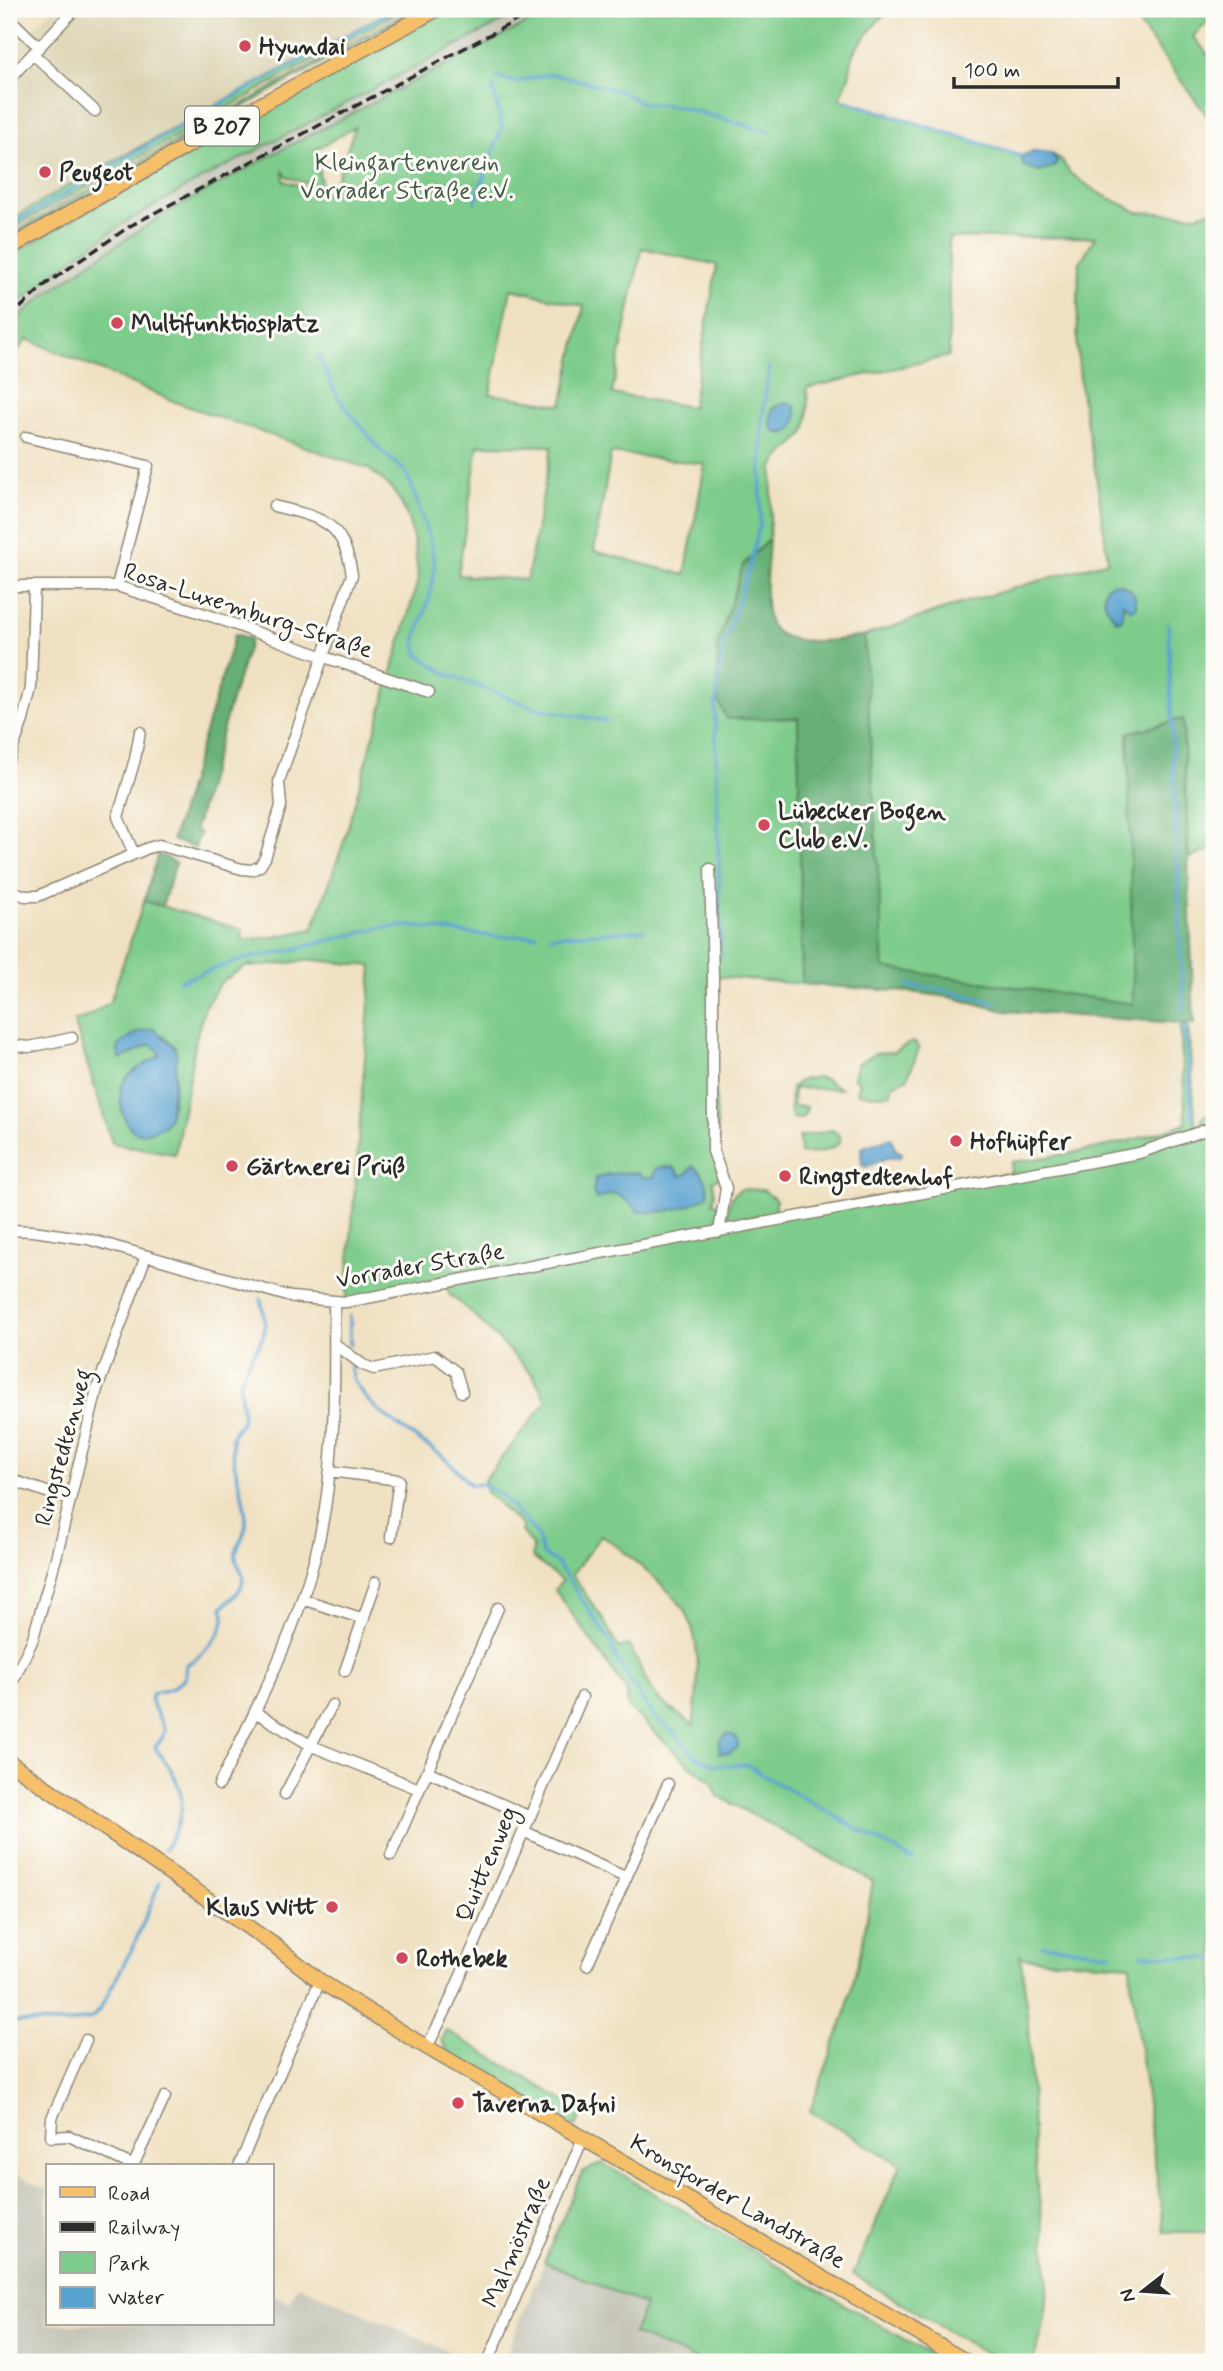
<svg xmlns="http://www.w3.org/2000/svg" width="1223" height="2371" font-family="Mynerve,sans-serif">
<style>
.built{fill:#dcd4b4}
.industrial{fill:#c6c5b8}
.green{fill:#7ecc8b;stroke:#547c5b;stroke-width:2;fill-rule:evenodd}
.forest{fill:#66b077;stroke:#486e51;stroke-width:2}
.water{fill:#58a2d0;stroke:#42667e;stroke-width:2}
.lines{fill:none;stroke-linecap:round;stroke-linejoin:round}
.stream{stroke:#58a2d0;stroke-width:3.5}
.minor-casing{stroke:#8e8676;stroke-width:13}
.major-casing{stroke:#8e8676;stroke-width:17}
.minor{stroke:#fff;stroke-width:10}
.major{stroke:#f6c06b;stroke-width:14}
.rail{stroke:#2b2b2b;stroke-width:3.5;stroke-dasharray:10 5;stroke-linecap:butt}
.poi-dot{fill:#d1495b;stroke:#fdfcf7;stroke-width:2.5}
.labels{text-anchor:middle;stroke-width:6;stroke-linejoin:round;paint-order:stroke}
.shield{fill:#fdfcf7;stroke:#6a6a68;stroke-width:2}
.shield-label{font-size:23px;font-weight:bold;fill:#2b2b2b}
.poi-label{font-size:24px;font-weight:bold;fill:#2b2b2b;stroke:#fdfcf7;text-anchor:start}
.park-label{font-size:24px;fill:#445b48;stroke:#fdfcf7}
.street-label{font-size:24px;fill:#2b2b2b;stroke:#fdfcf7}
</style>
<rect width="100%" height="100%" fill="#fdfcf7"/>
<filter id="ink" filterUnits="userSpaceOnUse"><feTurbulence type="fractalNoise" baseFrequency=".0143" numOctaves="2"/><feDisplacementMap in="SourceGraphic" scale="14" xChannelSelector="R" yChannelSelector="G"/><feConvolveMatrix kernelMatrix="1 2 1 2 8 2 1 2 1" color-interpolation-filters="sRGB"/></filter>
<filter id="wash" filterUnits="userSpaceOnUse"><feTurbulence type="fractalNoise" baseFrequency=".00686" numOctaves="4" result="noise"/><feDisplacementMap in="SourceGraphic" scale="28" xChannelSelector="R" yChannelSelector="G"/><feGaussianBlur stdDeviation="1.57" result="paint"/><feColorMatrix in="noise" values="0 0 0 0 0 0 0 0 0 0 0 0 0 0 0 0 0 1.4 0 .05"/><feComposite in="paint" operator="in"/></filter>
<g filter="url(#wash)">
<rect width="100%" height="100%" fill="#f0e1c2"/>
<!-- built -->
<path class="built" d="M 52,9 L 393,9 L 69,185 L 9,221 L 9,55 Z"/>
<!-- industrial -->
<path class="industrial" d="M 526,9 L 555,9 L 275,153 L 163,215 L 94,260 L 45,295 L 9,326 L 9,310 L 12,307 L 73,258 L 126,222 L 196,182 Z
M 602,2163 L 943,2362 L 503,2362 L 582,2172 Z
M 9,2171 L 47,2189 L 47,2324 L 271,2324 L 271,2294 L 289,2302 L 298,2285 L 474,2362 L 9,2362 Z"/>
<!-- green -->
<path class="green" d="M 393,9 L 404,9 L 9,230 L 9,221 L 69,185 Z
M 413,9 L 418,9 L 9,238 L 9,235 L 52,210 Z
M 451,9 L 526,9 L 196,182 L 126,222 L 73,258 L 9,310 L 9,256 L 241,123 Z
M 555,9 L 890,9 L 878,21 L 853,53 L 849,77 L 840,99 L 1021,156 L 1024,166 L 1055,166 L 1057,161 L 1051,153 L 1061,160 L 1071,174 L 1099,193 L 1138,212 L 1199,215 L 1214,209 L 1214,849 L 1189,858 L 1183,719 L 1129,733 L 1133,1004 L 883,968 L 864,636 L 966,602 L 1108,561 L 1096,474 L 1082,399 L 1077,348 L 1079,264 L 1095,237 L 949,238 L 949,356 L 807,388 C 808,398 809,424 804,433 C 797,445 782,449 773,467 L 769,539 L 743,565 L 798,718 L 802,984 L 709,976 L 720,1178 L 713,1180 L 715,1194 L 713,1203 L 720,1205 L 717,1226 L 1011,1173 L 1011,1162 C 1071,1155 1130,1144 1186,1123 L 1180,1023 L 1188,1024 L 1196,1128 L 1202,1126 L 1202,1116 L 1214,1112 L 1214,2235 L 1206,2232 L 1164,2232 L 1131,1982 L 1130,1965 L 1024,1958 L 1020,1955 C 1031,2020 1030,2086 1034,2152 C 1039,2225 1063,2291 1032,2362 L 1000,2362 L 853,2274 L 901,2165 L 810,2111 L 845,2015 L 863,1941 L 873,1881 L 718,1796 L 712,1782 L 689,1765 L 628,1707 L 626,1690 L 555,1590 L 562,1581 L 532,1557 L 533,1547 L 521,1531 L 523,1527 L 486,1492 L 484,1480 L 547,1401 L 533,1375 L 474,1315 L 449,1294 L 443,1277 L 385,1294 L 346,1302 L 372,966 L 314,960 L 250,967 L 252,965 L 247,966 L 220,983 L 205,1007 L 197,1034 L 175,1154 L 112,1143 L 74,1021 L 87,1017 L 110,1002 L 144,901 L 243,930 L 242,940 L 274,937 L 313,929 L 344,841 L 418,580 C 416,548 412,512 390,487 C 384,480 375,475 369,469 L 178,403 L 27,339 L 9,362 L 9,326 L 45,295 L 94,260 L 163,215 L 275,153 ZM 355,127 L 331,195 L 284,181 L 283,170 L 287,177 L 322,188 L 315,150 ZM 642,248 L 717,265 L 692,407 L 612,394 ZM 511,289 L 584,306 L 562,405 L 490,394 ZM 478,445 L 552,446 L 527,580 L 458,575 ZM 611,453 L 705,464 L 685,575 L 594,551 ZM 163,1035 L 175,1047 C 175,1072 177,1105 164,1126 L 120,1089 C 126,1073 145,1065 159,1056 L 160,1051 L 153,1045 L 148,1044 ZM 674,1167 L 681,1176 L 686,1174 L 640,1212 L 626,1200 L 614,1193 L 606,1195 L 606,1174 L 638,1173 L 641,1177 L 654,1177 L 656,1168 ZM 601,1535 C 617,1545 630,1557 644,1569 C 657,1581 673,1593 683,1608 C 703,1637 698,1692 693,1725 C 677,1712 658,1703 648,1684 C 641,1671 637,1657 628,1645 L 619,1648 L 603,1619 L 572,1575 Z
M 1128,9 L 1214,9 L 1214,17 L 1193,36 L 1214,62 L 1214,125 Z
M 912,1042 L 916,1043 L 919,1049 L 907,1079 L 892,1085 L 891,1094 L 872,1095 L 858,1093 L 857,1089 L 860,1084 L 854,1078 L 857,1064 L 876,1053 L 893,1052 Z
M 817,1077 L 825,1079 L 841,1089 L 794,1088 L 793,1106 L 807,1107 L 806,1112 L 801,1119 L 793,1118 L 790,1109 L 791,1088 L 801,1080 Z
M 832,1130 C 859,1144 814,1157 800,1153 L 799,1137 Z
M 741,1189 L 763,1190 L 776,1200 L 776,1212 L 727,1221 C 728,1208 728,1196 741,1189 Z
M 446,2030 L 583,2112 L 575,2127 L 447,2051 L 441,2039 Z
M 602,2163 L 943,2362 L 702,2362 L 633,2334 L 645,2305 L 544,2262 L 582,2172 Z"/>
<!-- forest -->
<path class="forest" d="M 769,539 C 768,565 762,596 769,621 C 778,650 841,640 864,636 L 884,968 L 1133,1004 L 1128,733 L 1183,719 L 1194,1024 L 1005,1011 L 950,997 L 910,992 L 802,984 L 798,718 L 727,719 L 718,701 L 717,646 L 743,565 Z
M 235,634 L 251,639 L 228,710 L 195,830 L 200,833 L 195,848 L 172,840 Z
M 158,854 L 176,863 L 162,906 L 144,901 Z"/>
<!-- water -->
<path class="water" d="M 1034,151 L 1051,153 L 1057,161 L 1055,166 L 1040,172 L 1024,166 L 1021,156 Z
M 785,403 L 795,406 C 805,439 760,445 773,408 Z
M 1113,583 C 1129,585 1137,592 1136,608 L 1131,610 L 1123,603 L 1122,619 L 1117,621 C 1109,610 1100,602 1106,587 Z
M 154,1029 L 175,1047 L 177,1055 L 169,1118 C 161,1130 151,1132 137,1133 C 127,1127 125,1121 122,1110 C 114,1077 134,1071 159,1056 L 160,1052 L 150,1044 L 121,1059 L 118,1055 L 118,1047 C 127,1037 140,1030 154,1029 Z
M 889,1138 L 892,1139 L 895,1149 L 902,1153 L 899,1158 L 886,1158 L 866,1167 L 862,1165 L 861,1148 Z
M 693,1166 C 704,1174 708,1181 708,1195 C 689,1209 664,1213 640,1212 L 626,1200 L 614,1193 L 597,1199 L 593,1192 L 596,1178 C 610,1173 623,1172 638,1173 L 642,1177 L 653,1177 L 656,1168 L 674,1167 L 681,1176 L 686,1174 Z
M 727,1734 L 733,1735 L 738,1740 L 738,1747 L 729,1753 L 719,1753 L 720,1740 Z"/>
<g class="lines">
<!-- stream -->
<path class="stream" d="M 497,77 L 515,82 L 551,74 L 576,79 L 622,92 L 642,103 L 677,106 L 770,132
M 846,101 L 1021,156
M 475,202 L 502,127 L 493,87
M 9,226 L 198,116 L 396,9
M 318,355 L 337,396 L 380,450 L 405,471 L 411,484 L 431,544 L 435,567 L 430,596 L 415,641 L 419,655 L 447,674 L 536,708 L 606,721
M 1168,624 L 1183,1013
M 550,936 L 645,930
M 721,958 L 715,708 L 723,646 L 749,569 L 760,523 L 762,420 L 769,367
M 180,981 L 240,960 L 283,952 L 379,928 L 407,926 L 501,937 L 537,935
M 906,985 L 944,990 L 996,1003
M 1184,1025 L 1193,1118
M 350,1316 L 350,1345
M 351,1366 C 351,1403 417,1436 444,1458 C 454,1466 462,1476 471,1485 L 483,1484 L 501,1495 L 537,1534 L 542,1554 L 557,1563 L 610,1641 L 617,1660 L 653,1716 L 672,1731 L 695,1756 L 715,1765 L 748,1765 L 763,1775 L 913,1860
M 165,1849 C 184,1817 189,1798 168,1765 C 163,1758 158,1754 155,1746 L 161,1740 L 165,1730 L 150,1700 L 153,1693 L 171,1689 L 185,1678 L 186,1665 C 200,1658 222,1636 224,1620 C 225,1616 223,1611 222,1608 C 231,1599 247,1588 242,1573 C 241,1569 236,1563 236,1559 C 234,1546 246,1536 246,1523 C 246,1494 231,1468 232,1439 C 232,1430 239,1428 242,1421 C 245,1416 239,1395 240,1384 C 244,1364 256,1353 263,1336 C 267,1325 263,1310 261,1299
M 1042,1945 L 1111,1953
M 1142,1954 L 1214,1959
M 9,2022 L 68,2023 L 92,2018 L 100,2009 L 134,1945 L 160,1882"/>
</g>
</g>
<g filter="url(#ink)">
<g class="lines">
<defs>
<path id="minor" d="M 9,18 L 39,47
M 33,54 L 95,111
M 9,79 L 75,9
M 26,437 L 148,466 L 117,586
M 9,586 L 117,586 L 214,617 L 321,656 L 429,692
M 9,759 L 23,720 L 31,688 L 34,587
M 134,854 L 118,817 L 135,759 L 140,732
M 710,869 L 713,977 L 713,1151 L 726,1188 L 719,1232
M 9,890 L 25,896 L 38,896 L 148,848 L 159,845 L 242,869 L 252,870 L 260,866 L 265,858 L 281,806 L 279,782 L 281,775 L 352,575 C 344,520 321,518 274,506
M 9,1045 L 29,1047 L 72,1038
M 9,1230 L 33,1231 L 88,1239 L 291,1297 L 346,1302 L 552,1262 L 1139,1153 L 1214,1127
M 335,1344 L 363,1365 L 374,1369 L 435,1356 L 456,1372 L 462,1392
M 330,1471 L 399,1480 L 391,1537
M 9,1479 L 70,1500
M 302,1599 L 364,1619
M 345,1671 L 376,1582
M 9,1689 L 32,1641 L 56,1558 L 97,1389 L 146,1256
M 255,1712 L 312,1746 L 419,1789
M 427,1771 L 528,1816
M 219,1785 C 256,1710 295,1635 316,1553 C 336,1473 335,1385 334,1303
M 285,1794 L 332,1705
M 523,1831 L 625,1877
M 391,1855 L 498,1608
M 587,1965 L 668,1784
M 86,2040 L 52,2118 L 51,2137 L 69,2136 L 134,2166
M 427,2047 L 445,2012 L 582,1697
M 133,2166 L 165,2097
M 239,2166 L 320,1981
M 488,2362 L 583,2138"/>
<path id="major" d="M 9,248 L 238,117 L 437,9
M 9,1762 L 274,1945 L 320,1981 L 416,2041 L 967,2362"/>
</defs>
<!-- minor casing -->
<use href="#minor" class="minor-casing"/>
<!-- major casing -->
<use href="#major" class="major-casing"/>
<!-- minor -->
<use href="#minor" class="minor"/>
<!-- major -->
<use href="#major" class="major"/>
<!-- rail -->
<path class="rail" d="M 9,318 L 46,284 L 130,226 L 538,9"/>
</g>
</g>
<!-- markers -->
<g class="poi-dot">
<circle cx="245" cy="46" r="7"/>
<circle cx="45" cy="172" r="7"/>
<circle cx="117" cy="323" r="7"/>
<circle cx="764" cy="825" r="7"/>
<circle cx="956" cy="1141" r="7"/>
<circle cx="232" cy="1166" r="7"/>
<circle cx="785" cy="1176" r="7"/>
<circle cx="332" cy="1907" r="7"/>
<circle cx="402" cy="1958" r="7"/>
<circle cx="458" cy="2103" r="7"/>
</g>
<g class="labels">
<!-- shield labels -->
<rect class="shield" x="185" y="106.5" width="74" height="39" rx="5"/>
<g class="shield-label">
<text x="222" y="134">B 207</text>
</g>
<!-- poi labels -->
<g class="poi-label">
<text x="259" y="54">Hyundai</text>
<text x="59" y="180">Peugeot</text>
<text x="131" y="331">Multifunktiosplatz</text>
<text x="778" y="819">Lübecker Bogen<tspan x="778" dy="28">Club e.V.</tspan></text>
<text x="970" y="1149">Hofhüpfer</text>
<text x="246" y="1174">Gärtnerei Prüß</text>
<text x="799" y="1184">Ringstedtenhof</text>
<text x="318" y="1915" text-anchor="end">Klaus Witt</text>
<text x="416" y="1966">Rothebek</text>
<text x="472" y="2111">Taverna Dafni</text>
</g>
<!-- park labels -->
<g class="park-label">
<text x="407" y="170">Kleingartenverein<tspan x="407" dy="28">Vorrader Straße e.V.</tspan></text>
</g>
<!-- street labels -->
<g class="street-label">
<text transform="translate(248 610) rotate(18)" y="8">Rosa-Luxemburg-Straße</text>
<text transform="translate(420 1265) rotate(-10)" y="8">Vorrader Straße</text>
<text transform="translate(63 1447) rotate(-75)" y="8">Ringstedtenweg</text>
<text transform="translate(486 1864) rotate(-67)" y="8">Quittenweg</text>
<text transform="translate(738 2201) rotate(30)" y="8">Kronsforder Landstraße</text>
<text transform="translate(516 2242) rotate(-67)" y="8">Malmöstraße</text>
</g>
</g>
<!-- margin -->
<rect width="1223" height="2371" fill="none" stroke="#fdfcf7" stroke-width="35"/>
<!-- legend -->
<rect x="46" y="2164" width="228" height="161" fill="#fdfcf7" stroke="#a9a8a5" stroke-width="2"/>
<rect x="60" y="2187" width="35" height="10" fill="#f6c06b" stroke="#a9a8a5" stroke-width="2"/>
<text x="108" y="2200" font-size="21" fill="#2b2b2b">Road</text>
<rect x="60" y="2222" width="35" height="10" fill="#2b2b2b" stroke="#a9a8a5" stroke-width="2"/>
<text x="108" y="2234" font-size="21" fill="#2b2b2b">Railway</text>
<rect x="60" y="2252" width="35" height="21" fill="#7ecc8b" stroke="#a9a8a5" stroke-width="2"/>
<text x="108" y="2270" font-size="21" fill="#2b2b2b">Park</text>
<rect x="60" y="2287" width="35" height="21" fill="#58a2d0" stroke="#a9a8a5" stroke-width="2"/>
<text x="108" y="2304" font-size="21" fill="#2b2b2b">Water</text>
<!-- north arrow -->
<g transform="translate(1143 2291) rotate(253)" stroke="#fdfcf7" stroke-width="5" paint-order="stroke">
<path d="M0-5L12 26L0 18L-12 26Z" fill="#2b2b2b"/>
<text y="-10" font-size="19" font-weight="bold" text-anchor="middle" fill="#2b2b2b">N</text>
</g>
<!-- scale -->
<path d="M954 77v10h164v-10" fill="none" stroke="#2b2b2b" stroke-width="3.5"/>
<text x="964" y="77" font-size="21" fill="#2b2b2b" stroke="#fdfcf7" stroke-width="5" paint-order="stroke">100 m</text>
</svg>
